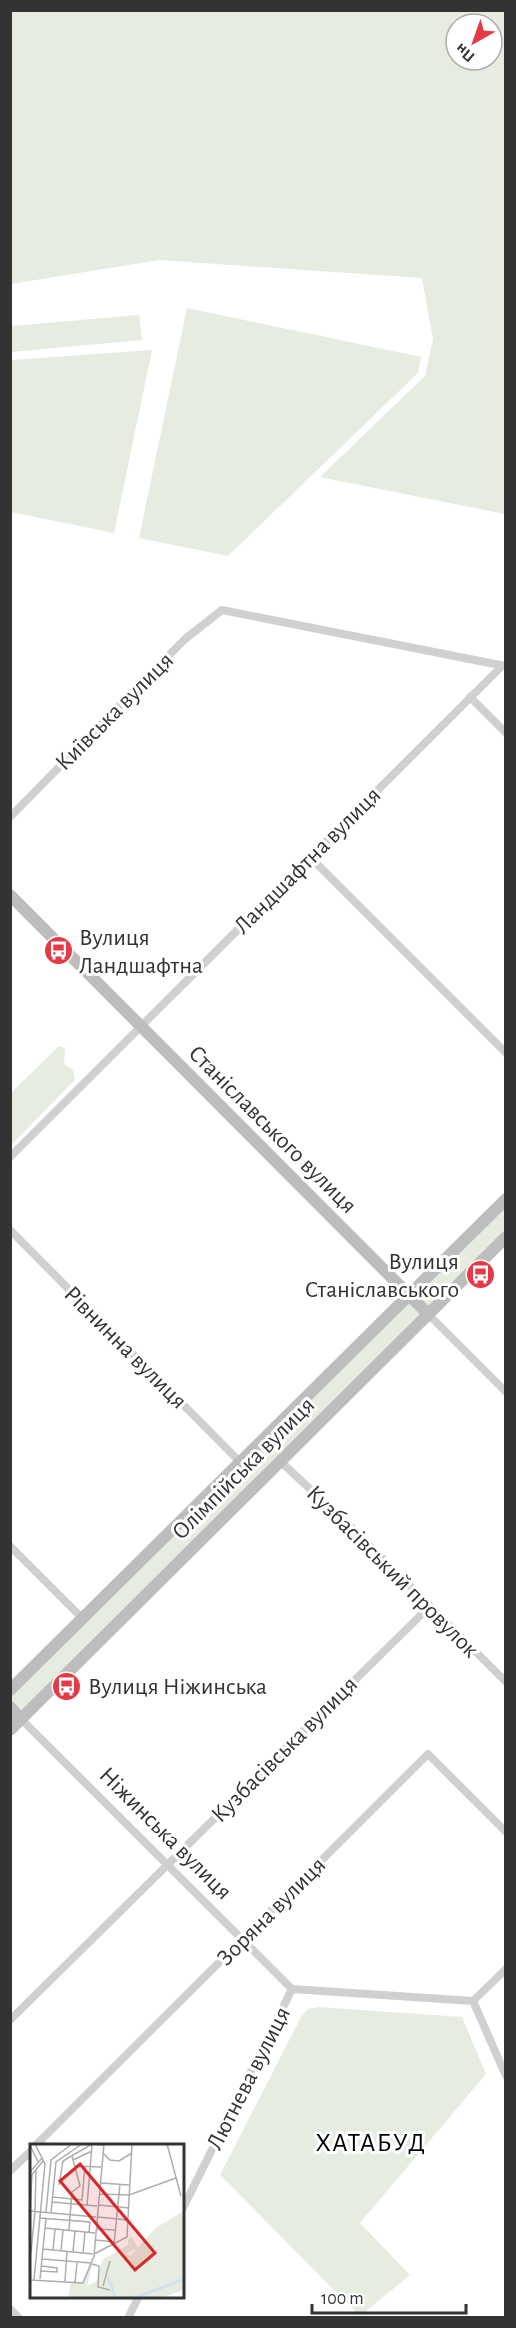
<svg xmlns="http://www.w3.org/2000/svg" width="516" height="2328" font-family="'Alegreya Sans',sans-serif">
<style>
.green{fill:#e6ecdf;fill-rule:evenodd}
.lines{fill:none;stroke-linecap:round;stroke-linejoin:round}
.street{stroke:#d0d0d0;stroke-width:8}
.secondary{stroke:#bdbdbd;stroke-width:12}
.labels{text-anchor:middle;stroke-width:6;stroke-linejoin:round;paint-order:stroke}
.street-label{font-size:24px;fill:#333;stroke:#fff}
.poi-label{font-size:24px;fill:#333;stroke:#fff;text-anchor:start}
.neighbourhood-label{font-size:26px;letter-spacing:1.5px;fill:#000;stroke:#fff}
.inset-river{fill:none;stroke:#cfe2ee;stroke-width:3}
.inset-road{fill:none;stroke:#adadad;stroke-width:1.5}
.view{fill:#d62828;fill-opacity:0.15;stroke:#d62828;stroke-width:3}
.inset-edge{fill:none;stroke:#333;stroke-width:3}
</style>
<rect width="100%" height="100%" fill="#fff"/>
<!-- green -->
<path class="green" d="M 11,10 L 505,11 L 505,514 L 320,477 L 425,376 L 433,339 L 422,278 L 159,260 L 11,284 ZM 456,24 L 492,24 L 492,60 L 456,60 Z
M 187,308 L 421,357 L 418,373 L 228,556 L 139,538 Z
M 139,315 L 142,340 L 11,352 L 11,326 Z
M 152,350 L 114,533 L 11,512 L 11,360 Z
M 59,1046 L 65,1048 L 64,1064 L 73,1070 L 75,1080 L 11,1145 L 11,1093 Z
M 505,1199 L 505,1237 L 11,1730 L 11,1690 Z
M 318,2007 L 462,2017 L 486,2074 L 360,2223 L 410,2275 L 360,2316 L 220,2175 L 301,2017 L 308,2009 Z"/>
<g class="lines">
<!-- street -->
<path class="street" d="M 470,697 L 506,733
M 10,817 L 185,639 L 222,610 L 505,666
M 310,857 L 506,1053
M 10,1157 L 502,666
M 10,1230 L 241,1463
M 428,1314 L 506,1392
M 280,1461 L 352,1528 L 506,1682
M 10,1546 L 83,1619
M 21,1719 L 292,1989
M 292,1989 L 473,2001 L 506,1969
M 473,2001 L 506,2076
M 10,2020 L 430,1606
M 36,2145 L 428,1754 L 506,1832
M 10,2171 L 32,2150
M 183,2208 L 292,1989
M 10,2309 L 19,2318
M 128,2318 L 139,2296"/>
<!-- secondary -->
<path class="secondary" d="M 10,895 L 428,1314
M 10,1690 L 506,1199
M 10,1707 L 21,1719
M 10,1730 L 506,1237"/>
</g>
<!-- icons -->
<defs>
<symbol id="bus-disc" viewBox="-11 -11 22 22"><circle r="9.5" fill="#e63946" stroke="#fff"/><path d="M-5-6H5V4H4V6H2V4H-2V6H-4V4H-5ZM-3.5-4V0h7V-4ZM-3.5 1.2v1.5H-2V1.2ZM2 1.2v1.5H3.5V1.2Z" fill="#fff"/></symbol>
</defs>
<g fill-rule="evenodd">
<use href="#bus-disc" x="42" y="934" width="33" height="33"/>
<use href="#bus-disc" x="464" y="1258" width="33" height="33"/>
<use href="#bus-disc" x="50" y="1670" width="33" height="33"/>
</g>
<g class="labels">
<!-- street labels -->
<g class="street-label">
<text transform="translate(114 711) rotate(-45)" y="8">Київська вулиця</text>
<text transform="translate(307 860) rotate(-45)" y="8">Ландшафтна вулиця</text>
<text transform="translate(273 1129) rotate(45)" y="8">Станіславського вулиця</text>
<text transform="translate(126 1347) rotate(45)" y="8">Рівнинна вулиця</text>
<text transform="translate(243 1468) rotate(-45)" y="8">Олімпійська вулиця</text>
<text transform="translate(393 1571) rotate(45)" y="8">Кузбасівський провулок</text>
<text transform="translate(284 1749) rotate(-45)" y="8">Кузбасівська вулиця</text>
<text transform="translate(166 1833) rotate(45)" y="8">Ніжинська вулиця</text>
<text transform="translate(271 1911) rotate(-45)" y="8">Зоряна вулиця</text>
<text transform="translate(248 2078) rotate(-63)" y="8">Лютнева вулиця</text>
</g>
<!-- poi labels -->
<g class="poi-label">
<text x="79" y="945">Вулиця<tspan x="79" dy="28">Ландшафтна</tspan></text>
<text x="459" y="1269" text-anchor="end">Вулиця<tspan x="459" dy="28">Станіславського</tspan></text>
<text x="88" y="1694">Вулиця Ніжинська</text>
</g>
<!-- neighbourhood labels -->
<g class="neighbourhood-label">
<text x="371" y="2151">ХАТАБУД</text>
</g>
</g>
<!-- overview -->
<g transform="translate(30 2144)">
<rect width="154" height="154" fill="#fff"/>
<path d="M 154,67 L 154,146 L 131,154 L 38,154 L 41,138 L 53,139 L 64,112 L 57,142 L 67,137 L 72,116 L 98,101 L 98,95 L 102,93 L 108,104 L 97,109 L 100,112 L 127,83 Z" fill="#e6ecdf"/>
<path class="inset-river" d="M 78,133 L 85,152M 106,153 L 155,135"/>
<path class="inset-road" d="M 137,0 L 151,52M 0,1 L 8,18M 73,9 L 80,16 L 89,17 L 102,9M 42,12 L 50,42M 43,16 L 62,7M 45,22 L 71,23M 0,28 L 12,14M 0,33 L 13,17M 71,39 L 99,41M 29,41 L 33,17 L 62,0 L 73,1M 70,50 L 99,51 L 146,34M 22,53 L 52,56 L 55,22M 22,58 L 67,62M 69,61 L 99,64M 57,62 L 62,1M 0,66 L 2,31M 0,67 L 66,73M 5,67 L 6,25M 16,68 L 21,16 L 42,0M 21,69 L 26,18 L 52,0M 68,73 L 98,76M 10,74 L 60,78 L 59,88M 15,84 L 65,89M 67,85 L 86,86M 39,86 L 42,48 L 50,42M 66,96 L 84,98M 84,100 L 90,40M 13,105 L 63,110M 23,106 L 25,85M 31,107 L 33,86M 43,108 L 45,87M 1,109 L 5,67M 53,109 L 55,88M 64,110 L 97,93 L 102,0M 12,115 L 61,119M 62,120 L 69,122 L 68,143 L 80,146M 11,127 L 27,128 L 27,124 L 12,122M 10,135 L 16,74M 0,136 L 53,139M 4,136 L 15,20 L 5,0M 35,137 L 37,107M 45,138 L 47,119M 53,139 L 64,112 L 74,0M 73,142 L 80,117"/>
<path class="view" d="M 50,20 L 125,109 L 105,126 L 30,37 Z"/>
<rect width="154" height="154" class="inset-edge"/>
</g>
<!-- border -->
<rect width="516" height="2328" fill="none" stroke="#333333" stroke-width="24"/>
<!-- north arrow -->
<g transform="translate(474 42) rotate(220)"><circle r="28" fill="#ffffff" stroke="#adadad" stroke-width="1.5"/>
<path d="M0-4.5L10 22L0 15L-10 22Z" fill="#e63946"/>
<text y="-9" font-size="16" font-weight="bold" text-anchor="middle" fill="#333333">Пн</text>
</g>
<!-- scale -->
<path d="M312 2304v9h154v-9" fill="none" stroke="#333333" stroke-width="3"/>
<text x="321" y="2304" font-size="18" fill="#333333" stroke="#ffffff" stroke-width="4.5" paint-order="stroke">100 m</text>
</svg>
